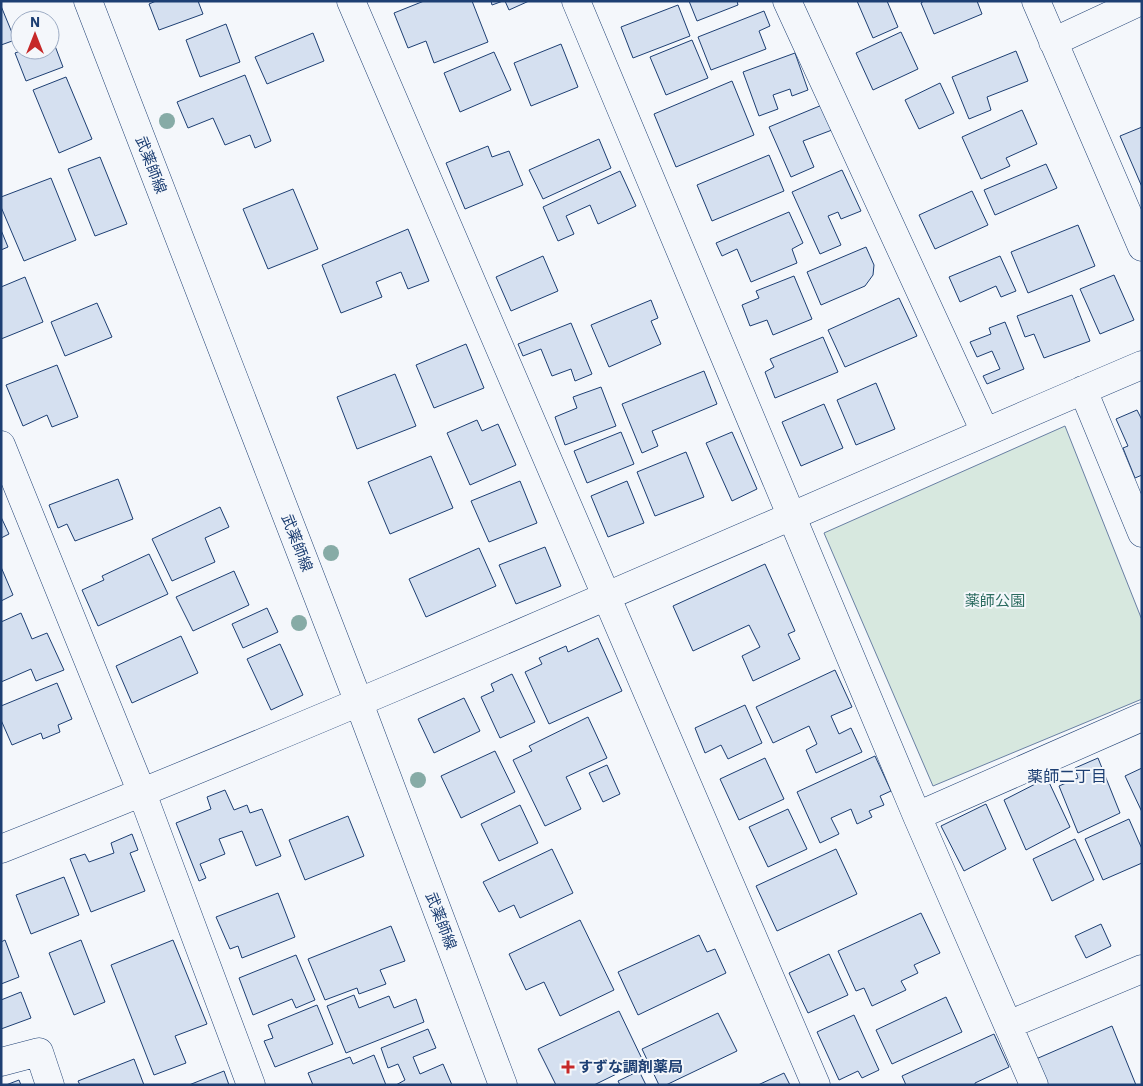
<svg xmlns="http://www.w3.org/2000/svg" width="1143" height="1086" font-family="'IBM Plex Sans','Noto Sans JP',sans-serif">
<style>
.green{fill:#d7e8df;stroke:#687fa3}
.building{fill:#d5e0f0;stroke:#1d3f73}
.lines{fill:none;stroke-linecap:round;stroke-linejoin:round}
.minor-casing{stroke:#1d3f73;stroke-width:29}
.minor{stroke:#f4f7fb;stroke-width:28}
.tree{fill:#86aba6}
.poi-dot{fill:#c62828;stroke:#f4f7fb;stroke-width:2}
.labels{text-anchor:middle;stroke-width:4;stroke-linejoin:round;paint-order:stroke}
.street-label{font-size:15px;fill:#1d3f73;stroke:#f4f7fb}
.park-label{font-size:15px;fill:#2c6c60;stroke:#f4f7fb}
.poi-label{font-size:15px;font-weight:bold;fill:#1d3f73;stroke:#f4f7fb;text-anchor:start}
.neighbourhood-label{font-size:16px;fill:#1d3f73;stroke:#f4f7fb}
</style>
<rect width="100%" height="100%" fill="#f4f7fb"/>
<!-- green -->
<path class="green" d="M 1065,426 L 1142,620 L 1142,699 L 933,786 L 824,533 Z"/>
<!-- building -->
<path class="building" d="M 156,1 L 198,1 L 203,14 L 159,30 L 149,4 Z
M 424,1 L 472,1 L 488,42 L 434,63 L 426,41 L 408,48 L 394,13 Z
M 491,1 L 503,1 L 492,5 Z
M 505,1 L 529,1 L 509,10 Z
M 689,1 L 737,1 L 738,5 L 697,21 Z
M 857,1 L 887,1 L 898,27 L 873,38 Z
M 924,1 L 977,1 L 982,14 L 934,34 L 921,3 Z
M 678,5 L 690,36 L 633,58 L 621,27 Z
M 1,6 L 15,40 L 1,45 Z
M 764,11 L 770,26 L 759,31 L 766,49 L 711,70 L 698,37 Z
M 226,24 L 240,62 L 200,77 L 186,40 Z
M 901,32 L 918,69 L 873,90 L 856,53 Z
M 313,33 L 324,61 L 267,84 L 255,57 Z
M 52,38 L 63,67 L 26,81 L 15,53 L 23,50 L 50,50 L 50,39 Z
M 692,40 L 708,78 L 666,95 L 650,57 Z
M 561,44 L 578,87 L 531,106 L 514,63 Z
M 1016,51 L 1028,81 L 987,97 L 991,110 L 969,119 L 952,77 Z
M 494,52 L 511,90 L 460,112 L 444,73 Z
M 795,53 L 808,90 L 792,96 L 790,89 L 773,95 L 778,109 L 759,116 L 743,72 Z
M 245,75 L 271,141 L 255,148 L 250,135 L 225,145 L 213,118 L 188,128 L 177,102 Z
M 66,77 L 92,139 L 59,153 L 33,90 Z
M 732,81 L 754,135 L 676,167 L 654,114 Z
M 940,83 L 954,113 L 919,129 L 905,100 Z
M 822,105 L 832,130 L 803,141 L 814,167 L 791,177 L 769,127 Z
M 1022,110 L 1037,144 L 1006,158 L 1010,166 L 981,179 L 962,137 Z
M 1142,127 L 1142,187 L 1120,136 Z
M 599,139 L 611,168 L 543,199 L 529,170 Z
M 488,146 L 492,157 L 509,151 L 523,185 L 465,209 L 446,163 Z
M 769,155 L 784,191 L 712,221 L 697,185 Z
M 100,157 L 127,224 L 95,236 L 68,169 Z
M 1046,164 L 1057,188 L 995,215 L 984,190 Z
M 842,170 L 861,211 L 841,219 L 838,212 L 828,216 L 841,245 L 820,254 L 792,192 Z
M 620,171 L 636,206 L 598,224 L 590,205 L 566,216 L 574,234 L 558,241 L 543,207 Z
M 51,178 L 76,240 L 24,261 L 1,207 L 1,197 Z
M 293,189 L 318,249 L 268,269 L 243,209 Z
M 972,191 L 988,225 L 935,249 L 919,215 Z
M 789,212 L 803,243 L 792,249 L 797,263 L 751,282 L 737,249 L 722,256 L 716,243 Z
M 1078,225 L 1095,266 L 1028,293 L 1011,252 Z
M 408,229 L 429,281 L 408,289 L 401,272 L 376,282 L 382,297 L 341,313 L 322,265 Z
M 1,230 L 8,247 L 1,250 Z
M 866,247 L 874,265 L 873,275 L 865,286 L 821,305 L 807,272 Z
M 543,256 L 558,291 L 511,311 L 496,277 Z
M 1000,256 L 1016,291 L 1001,297 L 996,286 L 960,302 L 949,277 Z
M 1114,275 L 1134,320 L 1100,334 L 1080,289 Z
M 794,276 L 812,319 L 773,335 L 767,320 L 750,326 L 742,305 L 759,298 L 756,291 Z
M 25,277 L 43,322 L 1,339 L 1,287 Z
M 1072,295 L 1090,341 L 1044,358 L 1034,334 L 1025,337 L 1017,316 Z
M 899,298 L 917,336 L 845,367 L 828,330 Z
M 651,300 L 658,318 L 651,321 L 661,344 L 609,367 L 591,325 Z
M 97,303 L 112,337 L 65,356 L 51,322 Z
M 1005,322 L 1024,369 L 987,384 L 983,376 L 1000,369 L 992,351 L 977,357 L 970,342 L 991,334 L 989,328 Z
M 571,323 L 592,374 L 575,381 L 571,369 L 552,376 L 541,349 L 523,356 L 518,344 Z
M 823,337 L 838,372 L 775,398 L 765,372 L 774,367 L 770,359 Z
M 466,344 L 484,388 L 434,408 L 416,365 Z
M 57,365 L 78,417 L 52,427 L 47,415 L 23,426 L 6,385 Z
M 704,371 L 717,404 L 652,431 L 658,446 L 642,453 L 622,404 Z
M 395,374 L 416,426 L 357,449 L 337,397 Z
M 876,383 L 895,429 L 856,445 L 837,400 Z
M 601,387 L 616,426 L 565,445 L 555,417 L 577,408 L 573,397 Z
M 824,404 L 843,448 L 801,466 L 782,422 Z
M 1137,410 L 1142,420 L 1142,475 L 1135,478 L 1123,448 L 1128,446 L 1116,419 Z
M 477,420 L 482,431 L 498,424 L 516,465 L 470,485 L 447,433 Z
M 621,432 L 634,464 L 587,483 L 574,451 Z
M 732,432 L 757,489 L 732,501 L 706,443 Z
M 686,452 L 704,497 L 655,516 L 637,472 Z
M 431,456 L 453,508 L 390,534 L 368,482 Z
M 118,479 L 133,519 L 75,541 L 67,524 L 58,528 L 49,505 Z
M 520,481 L 537,523 L 489,542 L 471,501 Z
M 627,481 L 644,523 L 608,537 L 591,496 Z
M 220,507 L 229,527 L 205,538 L 215,562 L 172,581 L 152,539 Z
M 1,517 L 9,534 L 1,538 Z
M 545,547 L 561,586 L 516,604 L 499,565 Z
M 479,548 L 496,586 L 426,617 L 409,579 Z
M 149,554 L 168,594 L 98,626 L 82,590 L 104,580 L 102,576 Z
M 765,564 L 795,631 L 788,634 L 800,659 L 753,681 L 742,656 L 760,647 L 749,625 L 693,651 L 673,606 Z
M 1,567 L 13,595 L 1,601 Z
M 234,571 L 249,605 L 193,631 L 176,597 Z
M 267,608 L 278,632 L 243,648 L 232,624 Z
M 21,613 L 32,639 L 47,633 L 64,670 L 36,681 L 31,669 L 1,682 L 1,622 Z
M 181,636 L 198,673 L 132,703 L 116,666 Z
M 598,638 L 622,691 L 549,724 L 525,672 L 542,664 L 539,658 L 566,646 L 568,652 Z
M 280,644 L 303,695 L 271,710 L 247,659 Z
M 835,670 L 852,707 L 831,716 L 839,734 L 851,728 L 862,752 L 816,773 L 806,750 L 817,744 L 809,726 L 773,743 L 756,707 Z
M 512,674 L 535,722 L 500,738 L 481,697 L 494,691 L 491,684 Z
M 57,683 L 72,719 L 58,725 L 60,732 L 43,739 L 41,733 L 12,745 L 1,720 L 1,706 Z
M 464,698 L 480,731 L 434,753 L 418,719 Z
M 745,705 L 762,743 L 728,759 L 721,745 L 705,753 L 695,728 Z
M 588,717 L 607,758 L 566,777 L 581,809 L 545,826 L 513,760 L 532,751 L 529,746 Z
M 495,751 L 515,792 L 461,818 L 441,776 Z
M 875,756 L 891,791 L 880,796 L 884,805 L 869,811 L 872,817 L 857,824 L 851,809 L 831,818 L 839,834 L 820,843 L 797,792 Z
M 765,758 L 784,799 L 739,820 L 720,779 Z
M 1098,758 L 1120,813 L 1078,833 L 1059,786 L 1078,778 L 1075,768 Z
M 607,765 L 620,794 L 603,802 L 589,773 Z
M 1142,768 L 1142,812 L 1125,776 Z
M 1047,778 L 1070,827 L 1026,850 L 1004,800 Z
M 225,790 L 234,810 L 247,805 L 250,813 L 262,809 L 281,856 L 256,866 L 242,831 L 219,839 L 225,854 L 200,864 L 206,878 L 199,881 L 176,823 L 211,809 L 207,797 Z
M 986,804 L 1006,849 L 964,871 L 941,826 Z
M 520,805 L 538,843 L 499,861 L 481,824 Z
M 788,809 L 807,849 L 768,867 L 749,827 Z
M 348,816 L 364,856 L 305,880 L 289,840 Z
M 1129,819 L 1142,849 L 1142,863 L 1103,880 L 1085,839 Z
M 132,834 L 138,850 L 130,853 L 145,891 L 91,912 L 70,859 L 85,854 L 89,862 L 114,853 L 111,843 Z
M 1075,839 L 1094,880 L 1052,901 L 1033,859 Z
M 552,849 L 573,893 L 520,918 L 514,905 L 499,912 L 483,882 Z
M 836,849 L 857,894 L 777,931 L 756,886 Z
M 64,877 L 79,915 L 31,934 L 16,895 Z
M 278,893 L 295,937 L 242,958 L 238,946 L 230,949 L 216,917 Z
M 921,913 L 940,953 L 914,965 L 918,973 L 901,981 L 906,990 L 872,1006 L 864,988 L 856,991 L 838,951 Z
M 580,920 L 614,990 L 560,1016 L 544,982 L 526,990 L 509,954 Z
M 1101,924 L 1111,946 L 1086,958 L 1075,936 Z
M 391,926 L 405,961 L 380,970 L 386,984 L 359,994 L 357,988 L 325,1000 L 308,959 Z
M 699,935 L 707,952 L 715,949 L 726,973 L 638,1015 L 618,972 Z
M 5,940 L 19,977 L 1,984 L 1,942 Z
M 81,940 L 105,1002 L 74,1015 L 49,953 Z
M 173,940 L 207,1024 L 175,1036 L 186,1063 L 154,1075 L 111,965 Z
M 829,954 L 848,995 L 808,1013 L 789,973 Z
M 296,955 L 315,1000 L 296,1008 L 292,999 L 253,1015 L 239,978 Z
M 21,992 L 31,1018 L 1,1029 L 1,1000 Z
M 354,995 L 359,1008 L 389,996 L 394,1008 L 416,999 L 424,1022 L 346,1053 L 327,1006 Z
M 946,997 L 962,1032 L 892,1064 L 876,1030 Z
M 317,1005 L 333,1044 L 275,1067 L 264,1041 L 273,1038 L 268,1025 Z
M 619,1011 L 643,1061 L 594,1085 L 556,1085 L 538,1049 Z
M 718,1013 L 737,1051 L 666,1085 L 659,1085 L 642,1049 Z
M 854,1015 L 879,1070 L 862,1078 L 858,1071 L 839,1080 L 817,1032 Z
M 1112,1026 L 1136,1085 L 1047,1085 L 1036,1059 Z
M 428,1029 L 436,1048 L 413,1057 L 420,1074 L 443,1064 L 452,1085 L 396,1085 L 405,1080 L 398,1064 L 388,1068 L 381,1048 Z
M 994,1034 L 1009,1067 L 975,1083 L 975,1085 L 906,1085 L 902,1076 Z
M 374,1055 L 386,1085 L 313,1085 L 308,1073 L 350,1057 L 353,1064 Z
M 134,1059 L 144,1085 L 80,1085 L 78,1081 Z
M 224,1071 L 229,1085 L 189,1085 Z
M 639,1071 L 646,1085 L 620,1085 L 618,1081 Z
M 784,1073 L 790,1085 L 758,1085 Z
M 19,1080 L 21,1085 L 6,1085 Z"/>
<g class="lines">
<defs>
<path id="minor" d="M 88,1 L 359,703 L 503,1085
M 351,1 L 816,1085
M 576,1 L 917,816 L 1034,1085
M 787,1 L 985,432
M 1036,1 L 1142,247
M 1053,42 L 1141,1
M 1083,390 L 1142,533
M 1,445 L 142,793 L 251,1085
M 917,816 L 1142,717
M 1,849 C 385,697 762,527 1142,365
M 1008,1025 L 1142,969
M 1,1062 L 39,1052 L 50,1085"/>
</defs>
<!-- minor casing -->
<use href="#minor" class="minor-casing"/>
<!-- minor -->
<use href="#minor" class="minor"/>
</g>
<!-- trees -->
<g class="tree">
<circle cx="167" cy="121" r="8"/>
<circle cx="331" cy="553" r="8"/>
<circle cx="299" cy="623" r="8"/>
<circle cx="418" cy="780" r="8"/>
</g>
<!-- markers -->
<path class="poi-dot" d="M565.5 1059.5h5v5h5v5h-5v5h-5v-5h-5v-5h5z"/>
<g class="labels">
<!-- street labels -->
<g class="street-label">
<text transform="translate(151 165) rotate(69)" y="5">武薬師線</text>
<text transform="translate(297 543) rotate(69)" y="5">武薬師線</text>
<text transform="translate(441 921) rotate(69)" y="5">武薬師線</text>
</g>
<!-- park labels -->
<g class="park-label">
<text x="995" y="606">薬師公園</text>
</g>
<!-- poi labels -->
<g class="poi-label">
<text x="578" y="1072">すずな調剤薬局</text>
</g>
<!-- neighbourhood labels -->
<g class="neighbourhood-label">
<text x="1067" y="782">薬師二丁目</text>
</g>
</g>
<!-- border -->
<rect width="1143" height="1086" fill="none" stroke="#1d3f73" stroke-width="5"/>
<!-- north arrow -->
<g transform="translate(35 35)"><circle r="24" fill="#f4f7fb" stroke="#9eadc5"/>
<path d="M0-4L9 19L0 12L-9 19Z" fill="#c62828"/>
<text y="-8" font-size="14" font-weight="bold" text-anchor="middle" fill="#1d3f73">N</text>
</g>
</svg>
